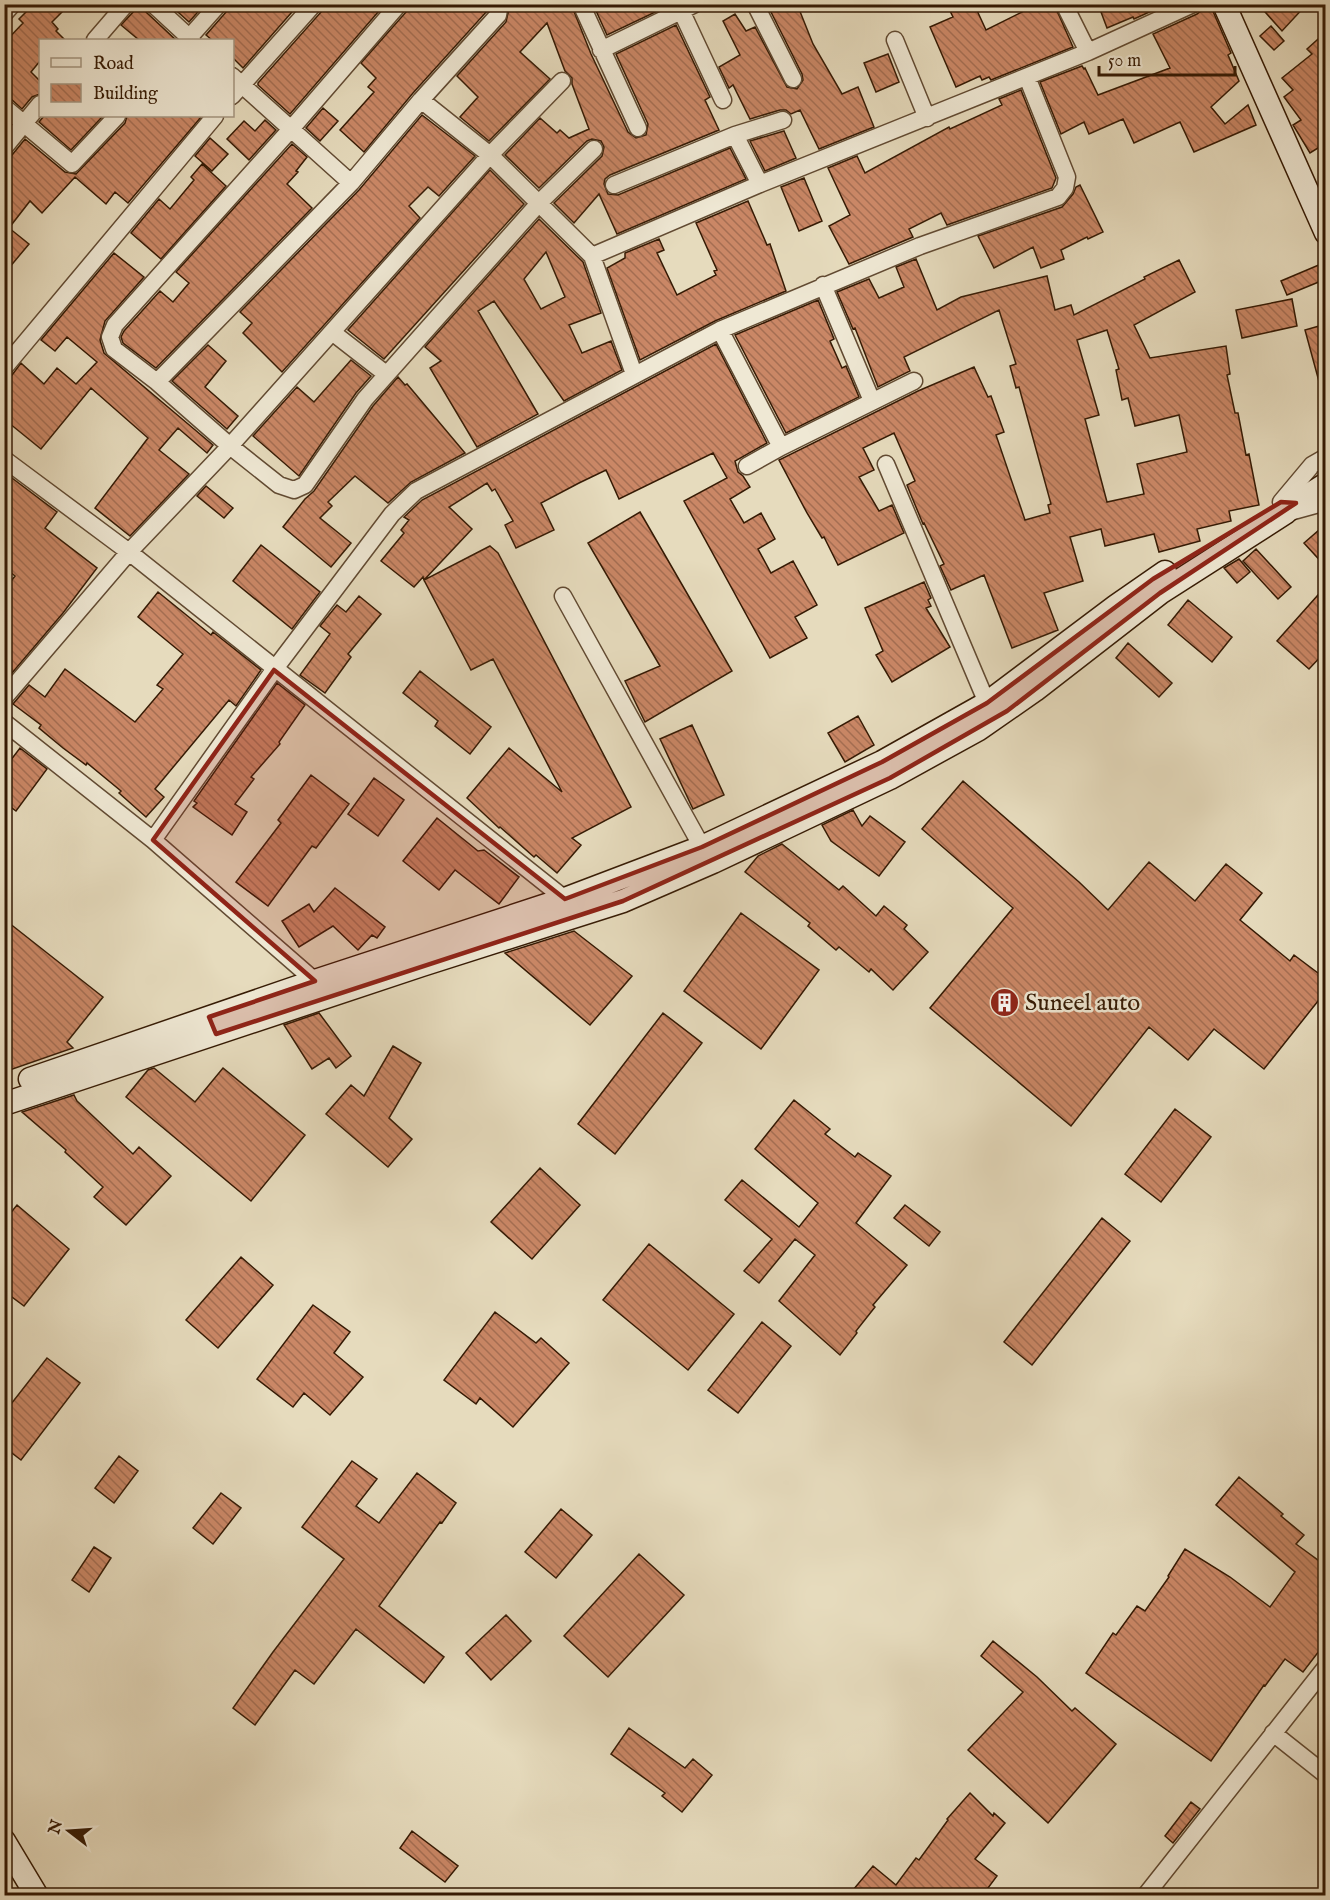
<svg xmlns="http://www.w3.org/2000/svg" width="1330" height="1900" font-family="'IM FELL English',serif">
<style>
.building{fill:url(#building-back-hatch);stroke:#351a04;stroke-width:1.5;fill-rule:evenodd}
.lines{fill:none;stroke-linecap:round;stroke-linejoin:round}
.street-casing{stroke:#614a32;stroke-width:19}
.secondary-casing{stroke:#351a04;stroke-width:25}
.street{stroke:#efe8d4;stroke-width:16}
.secondary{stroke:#efe8d4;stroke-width:22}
.marked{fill:#8f2418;fill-opacity:0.2;stroke:#8f2418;stroke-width:4.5;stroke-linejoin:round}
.labels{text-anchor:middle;stroke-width:5;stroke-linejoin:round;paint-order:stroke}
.poi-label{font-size:24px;fill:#351a04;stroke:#efe8d4;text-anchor:start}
</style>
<defs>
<pattern id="building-back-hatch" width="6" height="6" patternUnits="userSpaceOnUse" patternTransform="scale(1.5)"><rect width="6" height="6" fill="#ca8766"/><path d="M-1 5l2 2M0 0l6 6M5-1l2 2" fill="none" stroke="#a56e52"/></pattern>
</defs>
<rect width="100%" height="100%" fill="#e6dbbd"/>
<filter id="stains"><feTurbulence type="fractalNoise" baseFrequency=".00333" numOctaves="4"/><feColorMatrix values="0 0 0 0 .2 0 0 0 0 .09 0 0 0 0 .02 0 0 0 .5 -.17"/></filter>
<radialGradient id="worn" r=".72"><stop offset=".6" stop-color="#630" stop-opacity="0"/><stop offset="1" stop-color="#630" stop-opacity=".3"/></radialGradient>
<!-- building -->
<path class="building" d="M 34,4 L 70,4 L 52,22 L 58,29 L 56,31 L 65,40 L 40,40 L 40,61 L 31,72 L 40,81 L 40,94 L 32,97 L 22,109 L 11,99 L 4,97 L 4,43 L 23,23 L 19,19 Z
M 136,4 L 143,4 L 146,12 L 176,40 L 139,40 L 121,25 L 134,11 Z
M 169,4 L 205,4 L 189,22 Z
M 229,4 L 299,4 L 243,68 L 232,57 L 232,40 L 212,40 L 206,35 L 227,11 Z
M 324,4 L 385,4 L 290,114 L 258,85 L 258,83 L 322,11 Z
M 409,4 L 489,4 L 488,10 L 413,93 L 364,152 L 340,130 L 374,92 L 368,87 L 376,78 L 361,63 L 407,11 Z
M 510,4 L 571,4 L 591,54 L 628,132 L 636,138 L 646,135 L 648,124 L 616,54 L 676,25 L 710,97 L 705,100 L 719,130 L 610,175 L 605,179 L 604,184 L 608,194 L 618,195 L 730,148 L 746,179 L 617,234 L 599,194 L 574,223 L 554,203 L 602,156 L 604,147 L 601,141 L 592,139 L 587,141 L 539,188 L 505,155 L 540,118 L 557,133 L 560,130 L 569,138 L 589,129 L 572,84 L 572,78 L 565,71 L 547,23 L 520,52 L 550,79 L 489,141 L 460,117 L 478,97 L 457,76 L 506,22 Z
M 593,4 L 668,4 L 668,6 L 607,35 Z
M 767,4 L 797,4 L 813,44 L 842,94 L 858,87 L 874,127 L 819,149 L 800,110 L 791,114 L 786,110 L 780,110 L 750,119 L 733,85 L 729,88 L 719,67 L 740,55 L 723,21 L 735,14 L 746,31 L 755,27 L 787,87 L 797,89 L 803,80 L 802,74 Z
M 957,4 L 974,4 L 986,30 L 1038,4 L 1054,4 L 1073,47 L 991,80 L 989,77 L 982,80 L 980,76 L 956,87 L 930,27 L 953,17 L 949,9 Z
M 1098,4 L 1167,4 L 1134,19 L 1133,17 L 1107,28 Z
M 1203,4 L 1209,4 L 1212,9 L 1231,53 L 1228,55 L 1239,81 L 1211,107 L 1225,124 L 1248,105 L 1256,125 L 1194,152 L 1180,122 L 1134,143 L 1123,119 L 1089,134 L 1084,122 L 1061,134 L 1040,82 L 1082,66 L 1084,69 L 1085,68 L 1098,95 L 1170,68 L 1153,34 L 1197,14 L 1202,10 Z
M 1258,4 L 1307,4 L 1282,31 Z
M 1271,26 L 1284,41 L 1274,50 L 1260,36 Z
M 1326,32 L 1326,143 L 1310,153 L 1293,125 L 1301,120 L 1284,97 L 1293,90 L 1282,78 L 1312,54 L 1307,49 Z
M 888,54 L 899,82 L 876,92 L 864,63 Z
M 1021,90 L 1056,178 L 1052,188 L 947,225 L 941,213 L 909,229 L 913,237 L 849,264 L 829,226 L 850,215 L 828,168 L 857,156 L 865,173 L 949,127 L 950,129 L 1002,105 L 999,99 Z
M 323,108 L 338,121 L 320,141 L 306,128 Z
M 422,115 L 475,156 L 439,196 L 428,187 L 409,206 L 420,218 L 282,372 L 243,333 L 252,323 L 240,312 L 359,190 Z
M 44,116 L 103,116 L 71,150 L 39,122 Z
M 127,116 L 202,116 L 128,203 L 115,192 L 106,204 L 75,177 L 42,213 L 30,201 L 9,228 L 29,244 L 4,274 L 4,158 L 12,155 L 25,139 L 65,172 L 76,174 L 125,123 Z
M 265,120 L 276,130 L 249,160 L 227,139 L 244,121 L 255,131 Z
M 784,131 L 796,158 L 765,171 L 750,141 Z
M 210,138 L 228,154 L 212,171 L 195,156 Z
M 292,144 L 307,157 L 296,171 L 298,172 L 287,184 L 312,208 L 156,368 L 123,343 L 121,337 L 124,331 L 160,291 L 173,302 L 189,283 L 176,272 Z
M 202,164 L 226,186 L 161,259 L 131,233 L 159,199 L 170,209 L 194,180 L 191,177 Z
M 490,170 L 524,204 L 384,359 L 348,330 Z
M 804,178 L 822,221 L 799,231 L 781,187 Z
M 1080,185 L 1103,232 L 1088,239 L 1087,237 L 1061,250 L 1064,259 L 1041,268 L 1033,247 L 994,268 L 978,236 L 1062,207 L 1073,194 L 1076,187 Z
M 748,201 L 767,245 L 770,244 L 786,291 L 715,321 L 640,360 L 607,268 L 625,258 L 625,253 L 659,239 L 664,250 L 657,253 L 677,295 L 716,275 L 714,271 L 717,270 L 696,223 Z
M 539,219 L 583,262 L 601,313 L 569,325 L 582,353 L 611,341 L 622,370 L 564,401 L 494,301 L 478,311 L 538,414 L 477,447 L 430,368 L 441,361 L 425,347 ZM 546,252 L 565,297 L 541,309 L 524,279 Z
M 114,253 L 144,277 L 105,321 L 100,340 L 104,353 L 213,445 L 207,453 L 178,428 L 159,450 L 189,474 L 130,536 L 95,508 L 148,438 L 91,388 L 41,449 L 4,419 L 4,378 L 12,375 L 21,363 L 44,384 L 57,368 L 76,384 L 97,362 L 67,337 L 55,351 L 41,340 Z
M 916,259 L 937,310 L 961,297 L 1047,276 L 1055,310 L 1071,305 L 1074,315 L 1145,279 L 1144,277 L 1179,260 L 1195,292 L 1134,325 L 1150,358 L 1226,346 L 1230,374 L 1227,375 L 1235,413 L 1238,413 L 1246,455 L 1249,454 L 1259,505 L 1229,511 L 1231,521 L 1197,529 L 1200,541 L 1159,552 L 1154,534 L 1105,546 L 1101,529 L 1070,537 L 1083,581 L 1044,593 L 1058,630 L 1012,648 L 984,575 L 951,590 L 940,566 L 944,564 L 924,523 L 923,524 L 911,495 L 907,485 L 915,481 L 894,433 L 863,448 L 874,470 L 859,477 L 879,511 L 892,505 L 904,533 L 838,565 L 824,537 L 822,538 L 807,513 L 779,460 L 918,391 L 974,367 L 988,397 L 991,396 L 1004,432 L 996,435 L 1025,520 L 1050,513 L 1048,505 L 1051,504 L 1019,387 L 1016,388 L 1010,366 L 1016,364 L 999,310 L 904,357 L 910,371 L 878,387 L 855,328 L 853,329 L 837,292 L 869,279 L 879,298 L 904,287 L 896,267 ZM 1107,330 L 1119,369 L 1116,370 L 1122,400 L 1128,398 L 1135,426 L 1179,415 L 1187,452 L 1137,464 L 1144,494 L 1107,502 L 1085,419 L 1099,415 L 1077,340 Z
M 1321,264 L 1326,279 L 1287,295 L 1281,281 Z
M 1292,299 L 1297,326 L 1242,338 L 1236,310 Z
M 818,300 L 834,339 L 830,341 L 842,368 L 846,366 L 859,397 L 786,433 L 735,335 Z
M 1326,324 L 1326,388 L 1321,389 L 1305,330 Z
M 716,344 L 767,443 L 735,461 L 738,472 L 743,476 L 750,487 L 730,499 L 744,523 L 761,513 L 775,539 L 758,549 L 771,573 L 793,561 L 817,605 L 795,617 L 807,638 L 770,658 L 684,501 L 727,478 L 713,453 L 619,499 L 606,470 L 579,483 L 541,503 L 554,530 L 516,548 L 505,525 L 513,521 L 495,489 L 492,491 L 487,483 L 449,507 L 472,529 L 424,580 L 423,577 L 414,587 L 381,561 L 404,533 L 401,530 L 409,520 L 404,517 L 422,500 Z
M 208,345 L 226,361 L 205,387 L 238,416 L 227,429 L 172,381 Z
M 351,360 L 371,376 L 356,393 L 299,476 L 253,436 L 297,387 L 314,402 Z
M 398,377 L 405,385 L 407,384 L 465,453 L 411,482 L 388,503 L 355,476 L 328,502 L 332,506 L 320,518 L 351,543 L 331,567 L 283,527 L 305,499 L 314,491 L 373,406 Z
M 4,472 L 57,512 L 45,528 L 97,568 L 63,613 L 12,673 L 4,667 L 4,590 L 15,576 L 4,567 Z
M 206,486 L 233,508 L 224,518 L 197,496 Z
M 640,512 L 732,671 L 645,722 L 625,681 L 660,666 L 588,543 Z
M 1326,524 L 1326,567 L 1304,543 Z
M 261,545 L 320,592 L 292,629 L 233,581 Z
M 490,546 L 498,553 L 631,807 L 572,838 L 581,845 L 557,873 L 536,855 L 534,857 L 500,827 L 499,828 L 467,798 L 509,748 L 562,792 L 493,659 L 471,670 L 424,580 Z
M 1256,549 L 1291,587 L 1278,599 L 1243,561 Z
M 1239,559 L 1250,572 L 1237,583 L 1224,568 Z
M 924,582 L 931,598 L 928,600 L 931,606 L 926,608 L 950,647 L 892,682 L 876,655 L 883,651 L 865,608 Z
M 1326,586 L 1326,651 L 1309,669 L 1277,641 Z
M 158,592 L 211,635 L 213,632 L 261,670 L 236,706 L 229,700 L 155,789 L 164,797 L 146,817 L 119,793 L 121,791 L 87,763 L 86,765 L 63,748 L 39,728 L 41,725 L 13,704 L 29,685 L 45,697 L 65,669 L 135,722 L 163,689 L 157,685 L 183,654 L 138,617 Z
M 359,596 L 381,614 L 348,654 L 351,657 L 325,693 L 300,675 L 330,634 L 320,626 L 337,605 L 346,612 Z
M 1188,600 L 1232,637 L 1212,662 L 1168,625 Z
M 1128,643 L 1172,683 L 1159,697 L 1116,658 Z
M 420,671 L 491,727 L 470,754 L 435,726 L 438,721 L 403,693 Z
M 277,683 L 305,705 L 279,742 L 280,744 L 251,777 L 254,779 L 235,804 L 247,812 L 232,835 L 193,807 L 197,803 L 194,801 Z
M 858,716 L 874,745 L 845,762 L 828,733 Z
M 692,725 L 724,795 L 693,809 L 660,739 Z
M 20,748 L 47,769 L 16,811 L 4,802 L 4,769 Z
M 311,775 L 349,804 L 316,848 L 312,846 L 268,906 L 236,882 L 281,823 L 278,820 Z
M 374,778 L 404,800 L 378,836 L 348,814 Z
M 963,781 L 1079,882 L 1108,910 L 1149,862 L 1195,901 L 1226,864 L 1262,893 L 1240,920 L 1290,961 L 1294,955 L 1326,979 L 1326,991 L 1264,1069 L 1214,1029 L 1188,1060 L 1149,1027 L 1071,1126 L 930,1008 L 1013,908 L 922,829 Z
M 853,810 L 862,826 L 870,816 L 905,842 L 879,876 L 831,841 L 822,825 Z
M 437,818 L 478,851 L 484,850 L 519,877 L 499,904 L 455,870 L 439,890 L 403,861 Z
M 782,844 L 839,890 L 843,886 L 876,916 L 884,906 L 907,925 L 904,929 L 928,952 L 893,990 L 871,969 L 869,972 L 839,947 L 836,950 L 808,926 L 810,923 L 745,872 L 758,856 Z
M 335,888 L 385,927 L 377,938 L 372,935 L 358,950 L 333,926 L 299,947 L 282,921 L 309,904 L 314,912 Z
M 741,913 L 819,970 L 761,1049 L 684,991 Z
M 4,919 L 103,997 L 67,1042 L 73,1048 L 4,1072 Z
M 574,931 L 632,976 L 590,1025 L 505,953 Z
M 319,1013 L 351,1056 L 336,1068 L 329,1058 L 312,1069 L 284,1025 Z
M 663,1013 L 702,1043 L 615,1154 L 578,1124 Z
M 393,1046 L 421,1063 L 389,1118 L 412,1139 L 388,1167 L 326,1114 L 351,1085 L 364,1096 Z
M 154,1068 L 195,1102 L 223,1068 L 305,1135 L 251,1201 L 126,1097 L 148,1070 Z
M 74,1095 L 77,1101 L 133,1154 L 139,1147 L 171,1176 L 126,1225 L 94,1197 L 103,1187 L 65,1152 L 66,1150 L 22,1112 Z
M 794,1100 L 830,1129 L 825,1134 L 855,1157 L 858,1153 L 891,1176 L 856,1223 L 907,1265 L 873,1305 L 875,1307 L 856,1331 L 857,1333 L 840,1355 L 779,1301 L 815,1255 L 795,1239 L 759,1283 L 744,1271 L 772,1239 L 725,1200 L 742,1180 L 799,1227 L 818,1203 L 755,1149 Z
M 1175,1109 L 1211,1137 L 1161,1202 L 1125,1174 Z
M 540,1168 L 580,1205 L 532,1259 L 491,1222 Z
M 17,1205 L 69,1249 L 24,1306 L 4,1291 L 4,1221 Z
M 905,1205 L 940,1232 L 929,1246 L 894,1218 Z
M 1102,1218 L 1130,1241 L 1032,1365 L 1004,1342 Z
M 649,1244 L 734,1314 L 688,1370 L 603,1300 Z
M 241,1257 L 273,1285 L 218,1348 L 186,1320 Z
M 313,1305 L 350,1332 L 334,1353 L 363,1377 L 330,1415 L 304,1393 L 293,1407 L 257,1379 Z
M 495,1312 L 536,1343 L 541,1338 L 569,1363 L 513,1427 L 480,1398 L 476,1404 L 444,1380 Z
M 762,1322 L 791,1346 L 738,1413 L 708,1390 Z
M 47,1358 L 80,1383 L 21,1460 L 4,1447 L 4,1413 Z
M 119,1456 L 138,1471 L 114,1503 L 95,1488 Z
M 352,1461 L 377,1479 L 356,1506 L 379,1523 L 417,1473 L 456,1503 L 442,1523 L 440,1522 L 379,1606 L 444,1657 L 424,1683 L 356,1629 L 314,1684 L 295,1670 L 255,1725 L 233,1708 L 273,1652 L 344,1559 L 302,1527 Z
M 1239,1477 L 1283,1514 L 1281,1516 L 1304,1535 L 1296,1544 L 1326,1566 L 1326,1642 L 1303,1672 L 1285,1659 L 1265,1686 L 1264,1685 L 1211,1761 L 1086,1673 L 1113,1633 L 1116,1635 L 1137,1606 L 1145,1611 L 1169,1577 L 1168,1576 L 1185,1549 L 1230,1577 L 1270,1607 L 1295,1572 L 1216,1505 Z
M 221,1493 L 241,1508 L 213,1544 L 193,1528 Z
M 561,1509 L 592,1535 L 556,1578 L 525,1552 Z
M 94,1547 L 111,1558 L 89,1592 L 72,1580 Z
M 639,1554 L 684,1595 L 608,1677 L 564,1636 Z
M 506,1615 L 531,1641 L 491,1680 L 466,1653 Z
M 993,1641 L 1037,1677 L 1072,1711 L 1075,1708 L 1116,1744 L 1048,1823 L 968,1750 L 1023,1692 L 981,1656 Z
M 629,1728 L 685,1768 L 693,1759 L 712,1775 L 682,1812 L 662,1796 L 665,1793 L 611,1754 Z
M 970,1793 L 993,1816 L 994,1813 L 1005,1823 L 975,1859 L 997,1876 L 982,1896 L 848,1896 L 873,1866 L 896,1885 L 916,1858 L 919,1860 L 948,1820 L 947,1819 Z
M 1191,1802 L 1200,1809 L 1173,1843 L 1165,1836 Z
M 412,1831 L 458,1866 L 445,1882 L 400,1848 Z"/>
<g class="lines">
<defs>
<path id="street" d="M 153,4 L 192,40
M 399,4 L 291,129 L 115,325 L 110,337 L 114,349 L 157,382 L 230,446 L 279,485 L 294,490 L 305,485 L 365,399 L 540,202
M 581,4 L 638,128
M 678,4 L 723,100
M 755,4 L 793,79
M 1064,4 L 1088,52
M 4,14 L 13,4
M 95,40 L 126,4
M 187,40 L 219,4
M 895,40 L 927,118
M 601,50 L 695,4
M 232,76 L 351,183
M 232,96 L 314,4
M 421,100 L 490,155 L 592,256 L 634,374
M 4,107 L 72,164 L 117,116
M 735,135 L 760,184
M 4,148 L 40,104
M 614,185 L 735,135 L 783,120
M 543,199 L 594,149
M 592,256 L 760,184 L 1088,52 L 1193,4
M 823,285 L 872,401
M 720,330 L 781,447
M 332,332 L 386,374
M 4,368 L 215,116
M 157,382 L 351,183 L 421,100 L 498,15 L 500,4
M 4,459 L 129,552 L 565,899 L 568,905
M 886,464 L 987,703
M 747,466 L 781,447 L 914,381
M 1281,502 L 1312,465 L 1326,457
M 1286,513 L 1326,502
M 563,596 L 702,847
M 4,698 L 129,552 L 230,446 L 490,155 L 562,81
M 4,722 L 153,840 L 315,981 L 319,989
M 153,840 L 274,670 L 392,514 L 416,491 L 720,330 L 920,246 L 1058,197 L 1065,188 L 1067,177 L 1027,77
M 1273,1733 L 1326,1775
M 1145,1896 L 1326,1667"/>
<path id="secondary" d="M 1224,4 L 1326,233
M 30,1079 L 315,981 L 565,899 L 702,847 L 882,762 L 987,703 L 1116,606 L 1165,572
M 4,1104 L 422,965 L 623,901 L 713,862 L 890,778 L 979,729 L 1035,690 L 1160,593 L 1285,513 L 1296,503 L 1326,484
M 4,1841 L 37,1896"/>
</defs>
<!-- street casing -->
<use href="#street" class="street-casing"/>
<!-- secondary casing -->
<use href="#secondary" class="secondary-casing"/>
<!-- street -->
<use href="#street" class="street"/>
<!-- secondary -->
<use href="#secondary" class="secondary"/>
</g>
<!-- marked area -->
<path class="marked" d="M 1281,502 L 1296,503 L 1160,593 L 1007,711 L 890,778 L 623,901 L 216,1034 L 209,1017 L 315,981 L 153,840 L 274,670 L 565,899 L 702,847 L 882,762 L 987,703 L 1153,579 Z"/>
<!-- icons -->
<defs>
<symbol id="building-disc" viewBox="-11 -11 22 22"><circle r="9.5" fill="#8f2418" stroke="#efe8d4"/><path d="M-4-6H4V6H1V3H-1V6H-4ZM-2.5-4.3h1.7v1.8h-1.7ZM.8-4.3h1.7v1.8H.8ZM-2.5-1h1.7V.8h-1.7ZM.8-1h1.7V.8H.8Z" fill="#fff"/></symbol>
</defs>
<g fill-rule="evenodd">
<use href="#building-disc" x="988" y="986" width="33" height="33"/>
</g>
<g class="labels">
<!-- poi labels -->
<g class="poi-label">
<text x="1025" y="1010">Suneel auto</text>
</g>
</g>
<!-- margin -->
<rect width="1330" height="1900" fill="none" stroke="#e6dbbd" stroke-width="24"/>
<rect x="6" y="6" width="1318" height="1888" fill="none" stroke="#351a04" stroke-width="3"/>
<rect x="12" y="12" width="1306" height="1876" fill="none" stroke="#351a04" stroke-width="1.5"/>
<!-- legend -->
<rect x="39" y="39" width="195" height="78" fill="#efe8d4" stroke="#a59681" stroke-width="1.5"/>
<rect x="51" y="58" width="30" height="9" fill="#efe8d4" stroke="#a59681" stroke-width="1.5"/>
<text x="93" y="69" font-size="18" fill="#351a04">Road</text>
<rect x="51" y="84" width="30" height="18" fill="url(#building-back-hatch)" stroke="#a59681" stroke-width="1.5"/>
<text x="93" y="99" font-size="18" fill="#351a04">Building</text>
<!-- north arrow -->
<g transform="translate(69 1831) rotate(287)" stroke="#efe8d4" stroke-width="4.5" paint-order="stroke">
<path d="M0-4.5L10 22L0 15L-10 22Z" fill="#351a04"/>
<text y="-9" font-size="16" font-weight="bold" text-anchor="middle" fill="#351a04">N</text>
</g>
<!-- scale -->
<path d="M1099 66v9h136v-9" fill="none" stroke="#351a04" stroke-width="3"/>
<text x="1108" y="66" font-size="18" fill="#351a04" stroke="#efe8d4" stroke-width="4.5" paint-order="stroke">50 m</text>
<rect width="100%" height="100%" filter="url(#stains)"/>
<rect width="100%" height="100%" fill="url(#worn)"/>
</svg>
